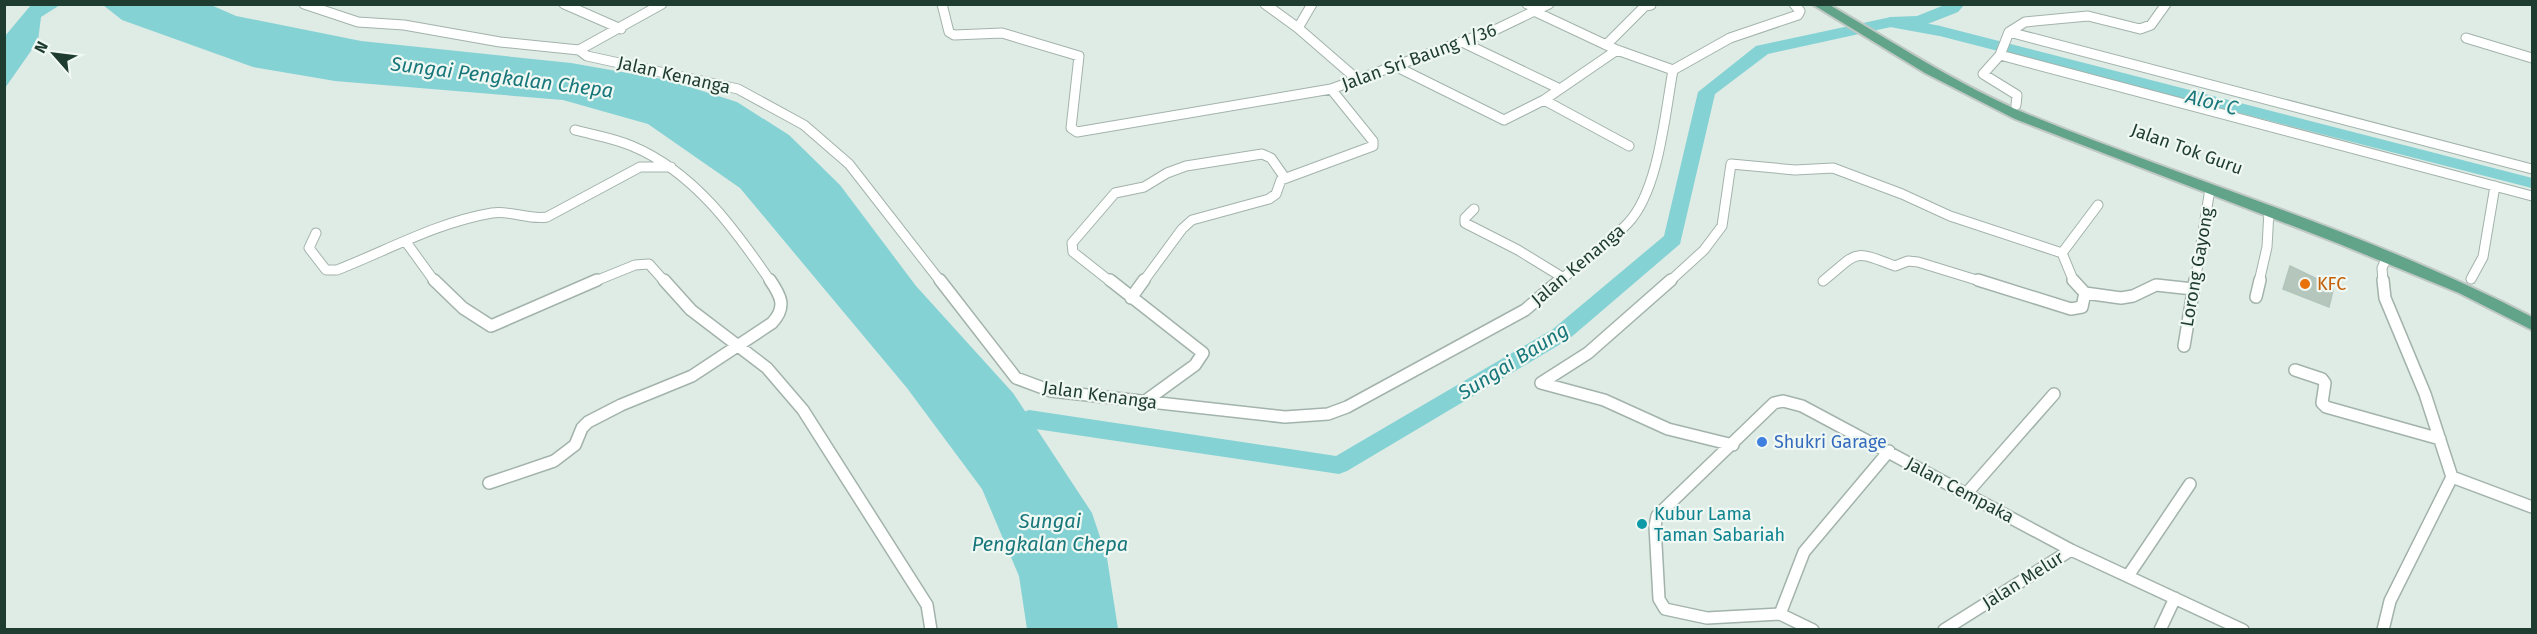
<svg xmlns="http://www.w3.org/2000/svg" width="2537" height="634" font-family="'Fira Sans',sans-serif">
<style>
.water{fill:#84d2d4}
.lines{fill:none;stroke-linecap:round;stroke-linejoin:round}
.canal{stroke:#84d2d4;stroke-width:10}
.river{fill:#84d2d4;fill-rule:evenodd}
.building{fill:#b5c6bd;stroke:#b2c5bb;stroke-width:1.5}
.minor-far1-casing{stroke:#a2b3ab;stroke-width:11}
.minor-casing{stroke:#a2b3ab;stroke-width:14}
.primary-casing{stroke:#c0c8c5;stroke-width:4}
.minor-far1{stroke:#fff;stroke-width:9}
.minor{stroke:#fff;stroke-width:11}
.primary{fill:#61a48a;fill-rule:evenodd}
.food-dot{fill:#e8710a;stroke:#f0f8f3;stroke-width:2}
.shop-dot{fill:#3f7fe0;stroke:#f0f8f3;stroke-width:2}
.culture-dot{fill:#0f9aa8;stroke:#f0f8f3;stroke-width:2}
.labels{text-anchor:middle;stroke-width:4.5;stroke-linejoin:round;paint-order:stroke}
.street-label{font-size:18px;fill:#1f3c31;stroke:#f0f8f3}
.food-label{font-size:18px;fill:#c56008;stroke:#f0f8f3;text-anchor:start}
.shop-label{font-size:18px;fill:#366cbe;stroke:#f0f8f3;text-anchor:start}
.culture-label{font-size:18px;fill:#0d838f;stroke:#f0f8f3;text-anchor:start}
.water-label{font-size:20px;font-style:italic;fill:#17777b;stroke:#f0f8f3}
</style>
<rect width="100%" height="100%" fill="#dfebe5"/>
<!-- water -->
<path class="water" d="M 31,5 L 60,5 L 41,17 L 38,41 L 5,88 L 5,36 Z
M 103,5 L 211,5 L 236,16 L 361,41 L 571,63 L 668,80 L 737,102 L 789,135 L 840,185 L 916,286 L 1013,393 L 1092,513 L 1107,558 L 1118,629 L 1027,629 L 1019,576 L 982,489 L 907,388 L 740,188 L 648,124 L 563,100 L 335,81 L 253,67 L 122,20 Z"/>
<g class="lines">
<!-- canal -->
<path class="canal" d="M 1891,22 L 1940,31 L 2532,183"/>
<!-- river -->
<path class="river" d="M 1947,4 L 1965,4 L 1958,12 L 1925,25 L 1891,27 L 1768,54 L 1715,94 L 1680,244 L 1569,339 L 1347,471 L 1339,474 L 1029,428 L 1021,425 L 1018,419 L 1021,413 L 1029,410 L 1336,456 L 1553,329 L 1664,236 L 1698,92 L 1756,46 L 1891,17 L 1917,16 Z"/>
</g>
<!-- building -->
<path class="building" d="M 2290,266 L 2319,280 L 2333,290 L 2329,307 L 2283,289 Z"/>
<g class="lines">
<defs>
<path id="minor-far1" d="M 304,4 L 358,22 L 404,25 L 500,42 L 579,50 L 587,56 L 738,89 L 804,125 L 849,164 L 941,282
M 564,4 L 621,29
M 942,4 L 949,32 L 954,35 L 1002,33 L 1079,56 L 1071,128 L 1077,132 L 1331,89 L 1497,29 L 1549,4
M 1265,4 L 1298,28
M 1312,4 L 1298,28 L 1358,80
M 1527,4 L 1541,9
M 1536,12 L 1617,50 L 1673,70
M 2009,32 L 2532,169
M 2466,38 L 2532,58
M 1462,42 L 1560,89
M 1606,45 L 1645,6 L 1651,5
M 579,50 L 662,4
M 2000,55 L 2532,196
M 1395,66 L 1504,120 L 1544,100 L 1617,50
M 1544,100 L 1629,146
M 2016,105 L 2017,95 L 1983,74 L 2000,55 L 2009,32 L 2025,22 L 2088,16 L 2140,29 L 2151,25 L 2166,4
M 575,130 C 594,135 614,138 632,146 C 694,172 734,228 771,282
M 1474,209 L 1465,218 L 1465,223 L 1518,250 L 1562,277
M 316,233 L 309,248 L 326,270 L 337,270 C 388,250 438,222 492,213 C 511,210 528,220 547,217 L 640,167 L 671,167
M 406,242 L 435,282
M 2062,253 L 2098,205
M 2471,279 L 2483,257 L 2495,186
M 1823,281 C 1859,252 1851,249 1895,266 L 1908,261 L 1918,262 L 1983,282
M 593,282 L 635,265 L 649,264 L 665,282
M 1111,282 L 1073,252 L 1072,243 L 1115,193 L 1144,187 L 1167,173 L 1186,166 L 1262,154 L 1271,158 L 1285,178
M 1143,282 L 1182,229 L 1192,220 L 1269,199 L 1276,194 L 1281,180 L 1373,146 L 1373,141 L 1331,89
M 1558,282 C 1581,263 1608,244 1628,223 C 1659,190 1665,113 1673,70 L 1730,38 L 1798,15 L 1800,11 L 1794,4
M 1669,282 L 1704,250 L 1722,226 L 1731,164 L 1795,170 L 1833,168 L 1902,194 L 1950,216 L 2062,253 L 2074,282
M 2195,282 L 2210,189
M 2259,282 L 2267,247 L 2269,211
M 2383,282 L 2382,268 L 2387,257"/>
<path id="minor" d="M 434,280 L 463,308 L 491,326 L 597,280
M 664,280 L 691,310 L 767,368 L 803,410 L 927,605 L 931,630
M 940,280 L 1016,378 L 1051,391 L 1285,417 L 1328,414 L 1347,407 L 1525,310 L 1560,280
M 1110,280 L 1203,353 L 1195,365 L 1144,402
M 1978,280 L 2071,309 L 2082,307 L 2085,293 L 2073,280
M 2085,293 L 2121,298 L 2133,296 L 2156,285 L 2193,289
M 2256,297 L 2260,280
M 1131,298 L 1144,280
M 2184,346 L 2195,280
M 2295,370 L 2322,379 L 2325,383 L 2322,403 L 2326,407 L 2440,439
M 1541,383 L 1588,353 L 1671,280
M 1541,383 L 1604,400 L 1668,429 L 1733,445
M 2452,477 L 2532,507
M 489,483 L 554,461 L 575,445 L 582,428 L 588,422 L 621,405 L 692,376 L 772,323 C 787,307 781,296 770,280
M 1967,493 L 2054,394
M 2128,576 L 2190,484
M 1780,614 L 1707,618 L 1665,609 L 1659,599 L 1655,526 L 1657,516 L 1662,511 L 1774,403 L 1783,401 L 1802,406 L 2071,550 L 2243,630
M 1780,614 L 1804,552 L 1889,451
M 1780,614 L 1813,630
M 1944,630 L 2071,550
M 2160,630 L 2175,598
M 2383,630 L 2390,601 L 2452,477 L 2425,394 L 2385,298 L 2383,280"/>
<path id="primary" d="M 1812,4 L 1828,4 C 1893,42 1958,85 2027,114 C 2195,183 2371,233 2532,317 L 2532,330 L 2459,293 L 2337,243 L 2015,119 L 1925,73 Z"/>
</defs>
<!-- minor-far1 casing -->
<use href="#minor-far1" class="minor-far1-casing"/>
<!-- minor casing -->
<use href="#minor" class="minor-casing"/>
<!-- primary casing -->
<use href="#primary" class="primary-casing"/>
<!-- minor-far1 -->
<use href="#minor-far1" class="minor-far1"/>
<!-- minor -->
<use href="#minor" class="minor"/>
<!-- primary -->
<use href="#primary" class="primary"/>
</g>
<!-- markers -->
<circle class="food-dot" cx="2305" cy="284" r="6"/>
<circle class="shop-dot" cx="1762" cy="442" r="6"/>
<circle class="culture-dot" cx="1642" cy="524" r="6"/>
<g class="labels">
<!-- street labels -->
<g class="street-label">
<text transform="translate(1419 57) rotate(-20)" y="6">Jalan Sri Baung 1/36</text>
<text transform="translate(674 75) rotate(13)" y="6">Jalan Kenanga</text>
<text transform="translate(2187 149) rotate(20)" y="6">Jalan Tok Guru</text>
<text transform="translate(1578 265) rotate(-40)" y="6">Jalan Kenanga</text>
<text transform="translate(2197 267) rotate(-80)" y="6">Lorong Gayong</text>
<text transform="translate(1100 395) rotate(8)" y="6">Jalan Kenanga</text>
<text transform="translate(1960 490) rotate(28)" y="6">Jalan Cempaka</text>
<text transform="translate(2023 580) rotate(-32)" y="6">Jalan Melur</text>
</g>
<!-- food labels -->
<g class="food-label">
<text x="2317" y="290">KFC</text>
</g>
<!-- shop labels -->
<g class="shop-label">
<text x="1774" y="448">Shukri Garage</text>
</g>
<!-- culture labels -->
<g class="culture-label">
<text x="1654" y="520">Kubur Lama<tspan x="1654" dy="21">Taman Sabariah</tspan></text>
</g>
<!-- water labels -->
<g class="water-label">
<text transform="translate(502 77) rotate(7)" y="7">Sungai Pengkalan Chepa</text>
<text transform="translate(2212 102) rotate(14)" y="7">Alor C</text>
<text transform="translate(1513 361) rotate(-32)" y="7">Sungai Baung</text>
<text x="1050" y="528">Sungai<tspan x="1050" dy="23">Pengkalan Chepa</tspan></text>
</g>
</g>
<!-- border -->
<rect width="2537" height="634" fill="none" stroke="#1f3c31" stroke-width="12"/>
<!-- north arrow -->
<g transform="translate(54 54) rotate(298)" stroke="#f0f8f3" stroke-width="4.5" paint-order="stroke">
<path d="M0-4.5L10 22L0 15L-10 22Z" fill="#1f3c31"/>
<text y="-9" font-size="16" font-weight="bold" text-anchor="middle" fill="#1f3c31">N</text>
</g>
</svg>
